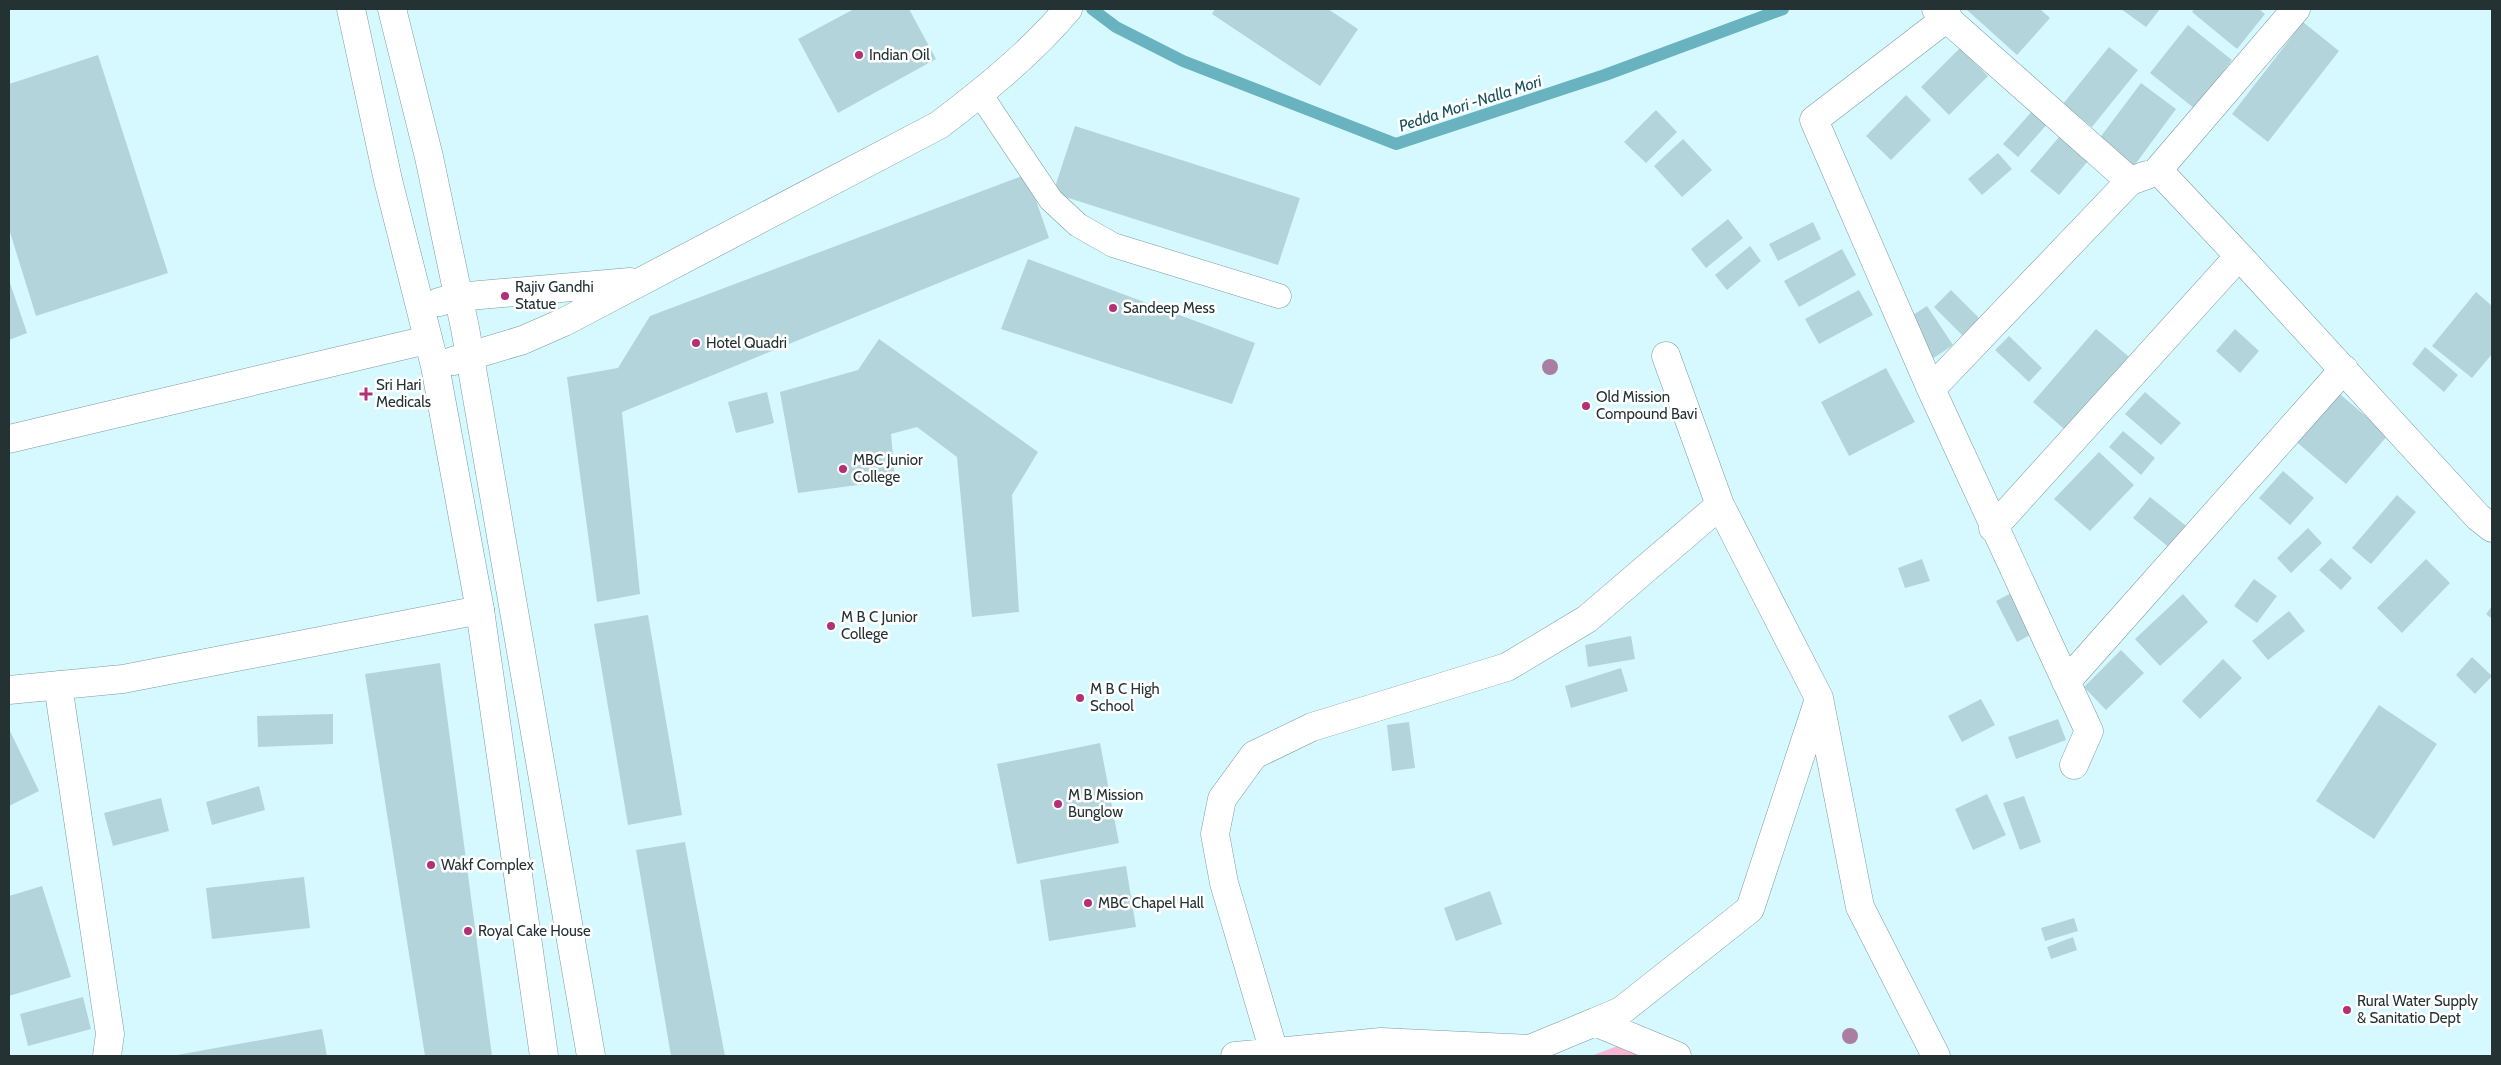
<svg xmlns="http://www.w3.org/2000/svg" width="2501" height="1065" font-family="Cabin,sans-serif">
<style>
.green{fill:#fab7d3}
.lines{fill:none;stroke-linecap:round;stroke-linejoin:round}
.stream{stroke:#69b2bf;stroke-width:12}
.building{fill:#b3d4db}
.lane-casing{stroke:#7a9aa0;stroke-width:25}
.street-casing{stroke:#7a9aa0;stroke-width:29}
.highway-casing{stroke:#7a9aa0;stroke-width:29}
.lane{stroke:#fff;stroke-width:24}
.street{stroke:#fff;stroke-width:28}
.highway{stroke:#fff;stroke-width:28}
.tree{fill:#a97ea2}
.poi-dot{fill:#b33077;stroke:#fff;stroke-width:2}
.labels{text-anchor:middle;stroke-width:5;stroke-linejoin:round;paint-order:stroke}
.poi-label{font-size:15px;fill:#243234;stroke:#fff;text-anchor:start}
.water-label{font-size:16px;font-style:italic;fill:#18525b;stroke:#fff}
</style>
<rect width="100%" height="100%" fill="#d6f9ff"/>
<!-- green -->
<path class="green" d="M 1631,1041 L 1668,1056 L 1591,1056 Z"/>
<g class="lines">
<!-- stream -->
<path class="stream" d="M 1092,9 L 1116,27 L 1183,61 L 1396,144 L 1605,75 L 1783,9"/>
</g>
<!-- building -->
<path class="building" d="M 854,9 L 909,9 L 936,59 L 838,113 L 798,39 Z
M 1215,9 L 1328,9 L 1358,29 L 1320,86 L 1212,14 Z
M 1966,9 L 2040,9 L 2050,18 L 2017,55 Z
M 2121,9 L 2160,9 L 2146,27 Z
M 2194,9 L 2259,9 L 2265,14 L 2237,49 L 2192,12 Z
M 2303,22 L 2339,51 L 2268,142 L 2232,114 Z
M 2188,25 L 2232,60 L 2195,109 L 2150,73 Z
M 2109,47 L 2138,70 L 2092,127 L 2063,104 Z
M 1960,48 L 1988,76 L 1949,115 L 1921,87 Z
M 98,55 L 168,273 L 36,316 L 9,229 L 9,84 Z
M 2141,83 L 2176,109 L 2134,166 L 2099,139 Z
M 1906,95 L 1931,120 L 1891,160 L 1866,136 Z
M 2034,109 L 2049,122 L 2018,157 L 2003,144 Z
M 1656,110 L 1677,132 L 1646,163 L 1624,142 Z
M 1075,126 L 1300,198 L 1278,265 L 1053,193 Z
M 2065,130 L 2094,154 L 2059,195 L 2030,171 Z
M 1683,139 L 1712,170 L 1682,197 L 1654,166 Z
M 1998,153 L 2012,169 L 1982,195 L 1968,179 Z
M 1027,174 L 1049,238 L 622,412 L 640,594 L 597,602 L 567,377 L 618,368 L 650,316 Z
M 1728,219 L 1743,238 L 1706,268 L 1691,249 Z
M 1813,222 L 1821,239 L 1778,261 L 1769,244 Z
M 1750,246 L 1761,261 L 1727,290 L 1715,275 Z
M 1842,249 L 1856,275 L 1799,307 L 1784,281 Z
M 1028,259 L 1255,343 L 1232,404 L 1001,329 Z
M 9,280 L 27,333 L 9,340 Z
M 1859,290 L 1873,315 L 1819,344 L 1805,319 Z
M 1951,290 L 1981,320 L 1964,337 L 1934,307 Z
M 2476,292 L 2492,306 L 2492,354 L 2472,378 L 2432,346 Z
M 1927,306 L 1953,345 L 1932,359 L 1905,320 Z
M 2096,329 L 2134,361 L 2070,434 L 2033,402 Z
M 2235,329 L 2259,351 L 2240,373 L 2216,351 Z
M 2009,336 L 2042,368 L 2029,382 L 1995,350 Z
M 879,339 L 1038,452 L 1012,495 L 1019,612 L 972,617 L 957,457 L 917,427 L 891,434 L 895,480 L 798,493 L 780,392 L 858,370 Z
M 2425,347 L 2458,375 L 2444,392 L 2412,364 Z
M 1886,368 L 1915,422 L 1849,456 L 1821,402 Z
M 2335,390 L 2388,435 L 2346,484 L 2293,439 Z
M 767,392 L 774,423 L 736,433 L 728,402 Z
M 2145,392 L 2181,423 L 2161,445 L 2125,414 Z
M 2123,431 L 2155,458 L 2141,475 L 2109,447 Z
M 2099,452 L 2134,485 L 2090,531 L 2054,499 Z
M 2283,471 L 2314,498 L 2290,525 L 2259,498 Z
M 2397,495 L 2416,512 L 2371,564 L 2352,548 Z
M 2150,497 L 2195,533 L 2177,554 L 2133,518 Z
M 2308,528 L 2322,543 L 2291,573 L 2277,558 Z
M 2331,558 L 2352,578 L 2341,590 L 2319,570 Z
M 1922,559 L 1930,581 L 1905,588 L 1898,568 Z
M 2426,559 L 2450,583 L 2402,633 L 2377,608 Z
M 2254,579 L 2277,596 L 2257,623 L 2234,606 Z
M 2015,591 L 2036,632 L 2017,642 L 1996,601 Z
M 2183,594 L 2208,622 L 2160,666 L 2135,639 Z
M 2492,606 L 2492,619 L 2486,614 Z
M 2289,611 L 2305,631 L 2268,660 L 2252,641 Z
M 648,615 L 682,815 L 628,825 L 594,624 Z
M 1631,636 L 1635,659 L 1588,667 L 1585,645 Z
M 2121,650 L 2144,673 L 2106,710 L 2084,687 Z
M 2472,657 L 2492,676 L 2475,694 L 2456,675 Z
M 2223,659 L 2242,678 L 2200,719 L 2182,701 Z
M 440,663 L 492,1056 L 425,1056 L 365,674 Z
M 1621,668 L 1628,691 L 1571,708 L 1565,686 Z
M 1981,699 L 1995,725 L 1962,742 L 1948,716 Z
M 2379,705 L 2437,744 L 2374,839 L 2316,801 Z
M 333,714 L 333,744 L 258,747 L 257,716 Z
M 2058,719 L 2066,740 L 2016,759 L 2008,737 Z
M 1409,722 L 1415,768 L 1392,771 L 1387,725 Z
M 9,729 L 39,791 L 9,806 Z
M 1100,743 L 1119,843 L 1017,864 L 997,764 Z
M 259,786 L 265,810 L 212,825 L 206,802 Z
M 1987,794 L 2006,835 L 1973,850 L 1955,809 Z
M 2024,796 L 2041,842 L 2020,850 L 2003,803 Z
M 161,798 L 169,831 L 113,846 L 104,813 Z
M 685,842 L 692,881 L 725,1056 L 671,1056 L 636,850 Z
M 1126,866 L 1136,927 L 1049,941 L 1040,880 Z
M 304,877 L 310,928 L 212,939 L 206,888 Z
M 42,886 L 71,977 L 9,996 L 9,896 Z
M 1490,891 L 1502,924 L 1456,941 L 1444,908 Z
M 2074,918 L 2078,931 L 2045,941 L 2041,928 Z
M 2073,937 L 2077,950 L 2051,959 L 2047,947 Z
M 83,997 L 91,1029 L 28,1046 L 20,1014 Z
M 322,1029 L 327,1056 L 177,1056 L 177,1055 Z"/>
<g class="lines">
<defs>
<path id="lane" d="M 980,94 L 1051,200 L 1078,225 L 1113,245 L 1279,296"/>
<path id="street" d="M 1936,9 L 2130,181 L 2147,175
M 2296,9 L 2158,170 L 2239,256 L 2478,517 L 2492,528
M 1666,356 L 1720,505 L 1819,698 L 1860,907 L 1936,1056
M 1931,389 L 1814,120 L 1948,17
M 9,439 L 427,340
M 1993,528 L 2239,256
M 2066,682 L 2344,369
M 58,685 L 110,1034 L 107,1056
M 9,690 L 123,679 L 480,610
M 2074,765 L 2089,731 L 1931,389 L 2130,181
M 1595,1022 L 1621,1011 L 1750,909 L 1819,699
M 1274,1052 L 1224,883 L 1215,834 L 1222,799 L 1254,755 L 1312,727 L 1507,667 L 1587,619 L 1720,505
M 1235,1056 L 1381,1042 L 1530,1049 L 1595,1022 L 1677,1056"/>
<path id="highway" d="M 351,9 L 388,180 L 435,366 L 480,610 L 544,1056
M 392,9 L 429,157 L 465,328 L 591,1056
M 439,302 L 457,297 L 630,282
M 453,361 L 523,340 L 564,322 L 939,125 C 985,90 1031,53 1068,9"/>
</defs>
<!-- lane casing -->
<use href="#lane" class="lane-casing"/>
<!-- street casing -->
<use href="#street" class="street-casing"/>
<!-- highway casing -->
<use href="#highway" class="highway-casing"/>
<!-- lane -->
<use href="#lane" class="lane"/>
<!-- street -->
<use href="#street" class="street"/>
<!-- highway -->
<use href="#highway" class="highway"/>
</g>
<!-- trees -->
<g class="tree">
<circle cx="1550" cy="367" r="8"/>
<circle cx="1850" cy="1036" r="8"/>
</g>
<!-- markers -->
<g class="poi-dot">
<circle cx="859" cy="55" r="5"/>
<circle cx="505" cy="296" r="5"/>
<circle cx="1113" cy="308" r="5"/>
<circle cx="696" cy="343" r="5"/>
<path d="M363.5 386.5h5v5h5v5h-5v5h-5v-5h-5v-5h5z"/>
<circle cx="1586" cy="406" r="5"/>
<circle cx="843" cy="469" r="5"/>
<circle cx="831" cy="626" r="5"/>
<circle cx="1080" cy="698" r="5"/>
<circle cx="1058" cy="804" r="5"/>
<circle cx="431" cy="865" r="5"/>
<circle cx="1088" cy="903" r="5"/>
<circle cx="468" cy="931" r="5"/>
<circle cx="2347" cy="1010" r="5"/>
</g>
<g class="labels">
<!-- poi labels -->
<g class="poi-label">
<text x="869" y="60">Indian Oil</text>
<text x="515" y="292">Rajiv Gandhi<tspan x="515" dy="17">Statue</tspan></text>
<text x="1123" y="313">Sandeep Mess</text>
<text x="706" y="348">Hotel Quadri</text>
<text x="376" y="390">Sri Hari<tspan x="376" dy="17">Medicals</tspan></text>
<text x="1596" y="402">Old Mission<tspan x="1596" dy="17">Compound Bavi</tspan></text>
<text x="853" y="465">MBC Junior<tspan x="853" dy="17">College</tspan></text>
<text x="841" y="622">M B C Junior<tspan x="841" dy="17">College</tspan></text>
<text x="1090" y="694">M B C High<tspan x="1090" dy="17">School</tspan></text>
<text x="1068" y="800">M B Mission<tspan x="1068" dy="17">Bunglow</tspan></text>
<text x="441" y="870">Wakf Complex</text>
<text x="1098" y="908">MBC Chapel Hall</text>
<text x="478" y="936">Royal Cake House</text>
<text x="2357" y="1006">Rural Water Supply<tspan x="2357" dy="17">&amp; Sanitatio Dept</tspan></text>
</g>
<!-- water labels -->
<g class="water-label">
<text transform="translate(1470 103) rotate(-18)" y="6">Pedda Mori -Nalla Mori</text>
</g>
</g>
<!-- border -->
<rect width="2501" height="1065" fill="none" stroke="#243234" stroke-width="20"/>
</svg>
